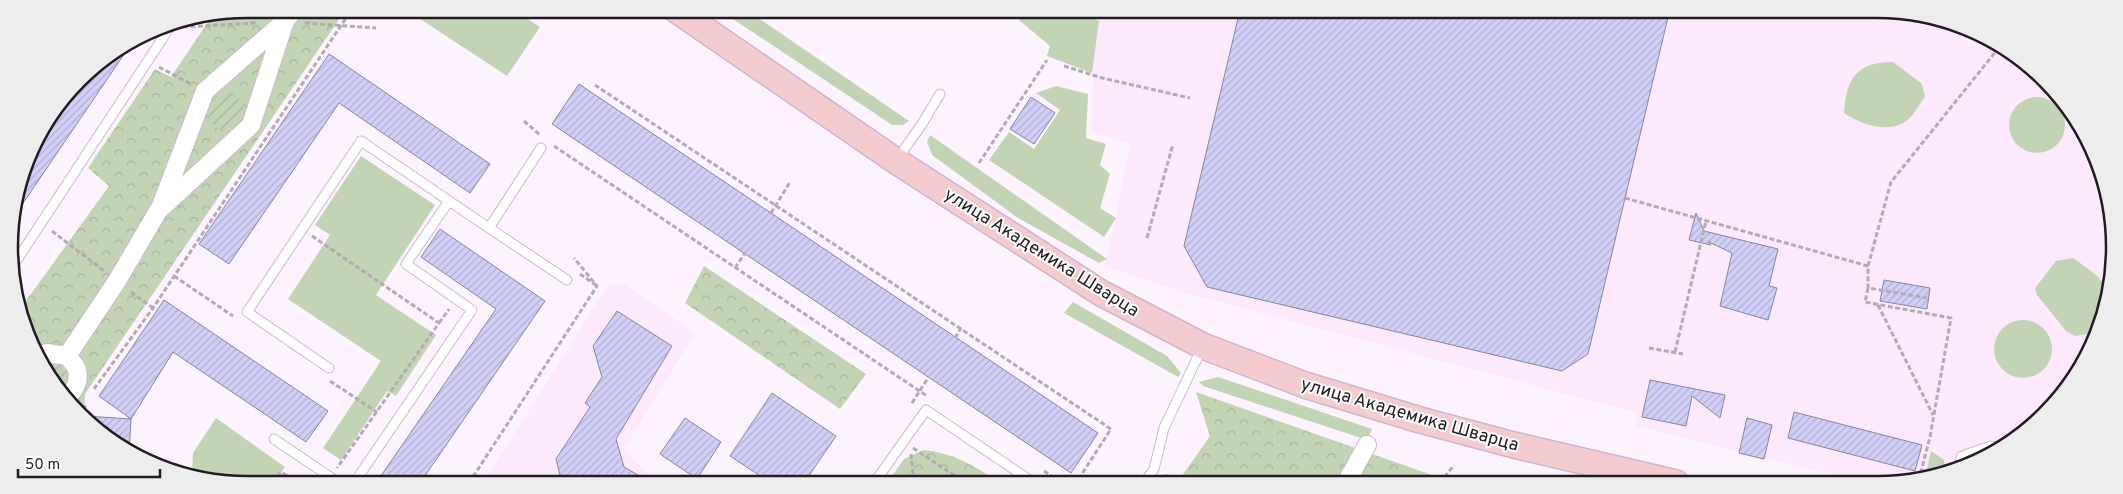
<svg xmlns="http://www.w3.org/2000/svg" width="2123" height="494" font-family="Overpass,sans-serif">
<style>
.built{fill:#fce9fc}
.grass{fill:#c2d4b4}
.forest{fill:url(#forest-crowns)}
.garden{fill:url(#garden-furrows)}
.building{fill:url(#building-hatch);stroke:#8785a2}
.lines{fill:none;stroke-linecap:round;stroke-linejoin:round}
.lane-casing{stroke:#ceb6cf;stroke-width:11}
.street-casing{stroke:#ceb6cf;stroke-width:20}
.secondary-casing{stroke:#ceb6cf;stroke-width:28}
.path{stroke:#b3aab4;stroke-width:3;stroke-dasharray:5 2.5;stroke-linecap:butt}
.lane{stroke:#fff;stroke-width:9}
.street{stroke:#fff;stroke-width:18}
.secondary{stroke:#f4cccf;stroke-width:25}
.labels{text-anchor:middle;stroke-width:4;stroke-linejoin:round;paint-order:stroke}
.street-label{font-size:18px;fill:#231a23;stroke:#fff}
.rim{fill:none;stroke:#231a23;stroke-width:2.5}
</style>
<defs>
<pattern id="forest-crowns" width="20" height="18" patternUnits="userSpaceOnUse" patternTransform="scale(1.25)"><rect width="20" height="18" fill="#c2d4b4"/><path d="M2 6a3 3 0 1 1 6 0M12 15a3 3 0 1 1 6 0" fill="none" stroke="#a6b59a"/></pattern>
<pattern id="garden-furrows" width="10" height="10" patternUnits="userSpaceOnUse" patternTransform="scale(1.25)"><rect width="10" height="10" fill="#c2d4b4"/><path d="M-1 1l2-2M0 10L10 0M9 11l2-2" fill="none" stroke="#a6b59a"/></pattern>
<pattern id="building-hatch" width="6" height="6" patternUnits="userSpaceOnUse" patternTransform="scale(1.25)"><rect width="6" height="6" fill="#d1cef7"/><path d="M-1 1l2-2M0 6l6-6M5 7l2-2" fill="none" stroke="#b3b0d3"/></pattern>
</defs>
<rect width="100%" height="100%" fill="#fdf3fe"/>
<!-- built -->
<path class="built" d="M 1096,10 L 1907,11 L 1982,36 L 2065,102 L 2106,186 L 2112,278 L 2090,353 L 2044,416 L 1981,461 L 1907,483 L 1868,483 L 1635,426 L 1637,413 L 1185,293 L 1104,266 L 1113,231 L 1130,143 L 1091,132 Z
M 608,285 L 626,285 L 695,333 L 624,449 L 651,478 L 647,483 L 483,483 Z"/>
<!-- grass -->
<path class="grass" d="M 405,9 L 512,9 L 540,27 L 507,76 Z
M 718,9 L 745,9 L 909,121 L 903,125 L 892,125 Z
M 1027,10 L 1071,10 L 1099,21 L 1092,73 L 1047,56 L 1050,46 L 1019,20 Z
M 1893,62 L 1922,84 L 1925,97 C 1920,103 1916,111 1911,117 C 1892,136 1862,125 1844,113 C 1846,78 1857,62 1893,62 Z
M 1056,86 L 1088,94 L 1086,138 L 1106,144 L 1100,165 L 1110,174 L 1100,208 L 1116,218 L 1104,237 L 989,160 L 1009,132 L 1034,149 L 1060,110 L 1036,93 Z
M2009 125a28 28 0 1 1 56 0a28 28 0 1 1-56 0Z
M 930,135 L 1107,259 L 1099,263 L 1018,218 L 932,155 L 927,142 Z
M 361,156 L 435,205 L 376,295 L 436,335 L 396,396 L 387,391 L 341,460 L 323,448 L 381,361 L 288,299 L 330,235 L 315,225 Z
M 2073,258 C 2081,264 2091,270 2098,277 C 2112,290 2101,318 2095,333 L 2075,336 L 2066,331 L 2037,295 L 2035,288 L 2056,261 Z
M 1073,302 L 1167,356 L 1181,373 L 1178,377 L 1064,313 Z
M1994 349a29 29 0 1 1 58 0a29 29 0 1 1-58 0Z
M 1218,377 L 1372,429 L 1367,440 L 1203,386 L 1199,382 Z
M 216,418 L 285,467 L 274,483 L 216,483 L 192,475 L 193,453 Z
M 1931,451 L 1944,460 L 1945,472 L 1925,478 Z"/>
<!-- forest -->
<path class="forest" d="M 247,9 L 346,9 L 85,394 L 84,415 L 58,392 L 18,312 L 109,186 L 88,168 L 155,69 L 171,77 L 212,16 Z
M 704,266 L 866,374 L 840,409 L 685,303 Z
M 1196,392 L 1452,482 L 1453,483 L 1177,483 L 1210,436 Z
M 924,450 C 953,453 976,466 1000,483 L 887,483 L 904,459 Z"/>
<!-- garden -->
<path class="garden" d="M208 112a18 18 0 1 1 36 0a18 18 0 1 1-36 0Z
M 64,361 L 72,372 L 70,386 L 58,392 L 43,363 Z"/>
<!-- building -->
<path class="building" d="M 1240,10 L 1657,11 L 1669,13 L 1588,354 L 1562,371 L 1207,287 L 1184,246 Z
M 133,41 L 17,212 L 15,211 L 33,142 L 90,68 Z
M 329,54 L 490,164 L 470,193 L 339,103 L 229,264 L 199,244 Z
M 579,84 L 1098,433 L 1071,473 L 552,124 Z
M 1031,97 L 1055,113 L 1034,144 L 1010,129 Z
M 1696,213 L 1704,231 L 1778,249 L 1769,286 L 1777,288 L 1768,320 L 1720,306 L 1732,253 L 1709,242 L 1711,245 L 1689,240 Z
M 440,229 L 545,301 L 420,483 L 376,483 L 496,309 L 421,257 Z
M 1884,280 L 1930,288 L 1927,309 L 1880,301 Z
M 164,300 L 328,411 L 306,442 L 173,352 L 131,419 L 99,396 Z
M 617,311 L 672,346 L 616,439 L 624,467 L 652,483 L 562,483 L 556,459 L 590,407 L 585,403 L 602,377 L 593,346 Z
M 1650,380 L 1725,395 L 1720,418 L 1692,396 L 1686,426 L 1642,417 Z
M 772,393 L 836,436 L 804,483 L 771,483 L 730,456 Z
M 1794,412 L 1922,445 L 1915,471 L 1788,438 Z
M 85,416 L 131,419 L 129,454 L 128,453 Z
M 685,418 L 721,442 L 697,479 L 660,454 Z
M 1747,418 L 1772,425 L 1764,459 L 1739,453 Z"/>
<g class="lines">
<defs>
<path id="lane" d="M 896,161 L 922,124 L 940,94
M 489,228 L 567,280
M 13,266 L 170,27 L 166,25
M 329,368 L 247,312 L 361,141 L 489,228 L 541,148
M 274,439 L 339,483
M 1958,468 L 1962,456 L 1991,446 L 2000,448
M 354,483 L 472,310 L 406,264 L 449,201
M 874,483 L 926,410 L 1034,483
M 1144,483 L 1154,469 L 1164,428 L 1202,348"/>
<path id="street" d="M 161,206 L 205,91 L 285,21
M 67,356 L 117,281 L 158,211 L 251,125 L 285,21 L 294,9
M 41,358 L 47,353 L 67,356 C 70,360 76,365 77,370 C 80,381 74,394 64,397
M 1346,483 L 1367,445"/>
<path id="secondary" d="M 675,9 L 896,161 L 1101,293 L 1203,346 L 1305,385 L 1420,420 L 1514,445 L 1676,483"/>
</defs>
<!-- lane casing -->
<use href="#lane" class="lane-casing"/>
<!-- street casing -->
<use href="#street" class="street-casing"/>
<!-- secondary casing -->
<use href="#secondary" class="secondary-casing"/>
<!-- path -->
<path class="path" d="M 305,23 L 376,28
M 183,27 L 256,23
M 1064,66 L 1102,78 L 1190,98
M 159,67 L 191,84
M 595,85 L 1111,429 L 1076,483
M 524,121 L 540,135
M 554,146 L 927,396
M 979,163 L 1047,60
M 1625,198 L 1868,266 L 1868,288 L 1927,298
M 771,213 L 790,182
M 52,231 L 104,271
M 312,236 L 439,323 L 337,468
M 1147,238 L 1173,144
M 1868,266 L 1891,182 L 2001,45
M 735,268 L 745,253
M 580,274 L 597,286
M 174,276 L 233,316
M 1868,288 L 1865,302 L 1951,318 L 1930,437 L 1919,479
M 131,292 L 153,308
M 1878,305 L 1933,415
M 439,323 L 449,309
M 955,338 L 961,328
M 1649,348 L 1683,354
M 1675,352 L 1706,221
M 330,381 L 377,412
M 94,389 L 153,308 L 352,9
M 912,403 L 928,378
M 84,415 L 85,405
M 913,448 L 966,483
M 911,454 L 914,483
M 1044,471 L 1062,483
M 1165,475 L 1176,483
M 274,483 L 281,472 L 298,483
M 469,483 L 597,286 L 574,258
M 1440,483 L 1454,465"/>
<!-- lane -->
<use href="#lane" class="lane"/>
<!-- street -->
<use href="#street" class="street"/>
<!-- secondary -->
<use href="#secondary" class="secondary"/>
</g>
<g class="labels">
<!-- street labels -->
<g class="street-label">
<text transform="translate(1042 252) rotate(32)" y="6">улица Академика Шварца</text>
<text transform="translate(1410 414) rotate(16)" y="6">улица Академика Шварца</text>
</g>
</g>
<!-- crop -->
<path d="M0 0H2123V494H0ZM247 18H1877A229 229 0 0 1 2106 247V247A229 229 0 0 1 1877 476H247A229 229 0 0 1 18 247V247A229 229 0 0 1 247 18Z" fill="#ededed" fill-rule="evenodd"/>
<path class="rim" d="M247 18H1877A229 229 0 0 1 2106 247V247A229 229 0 0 1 1877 476H247A229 229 0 0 1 18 247V247A229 229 0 0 1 247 18Z"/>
<!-- scale -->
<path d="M18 469v8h142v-8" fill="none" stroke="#231a23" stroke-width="2.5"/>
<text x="25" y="469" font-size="15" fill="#231a23" stroke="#ffffff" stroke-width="4" paint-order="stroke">50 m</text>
</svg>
